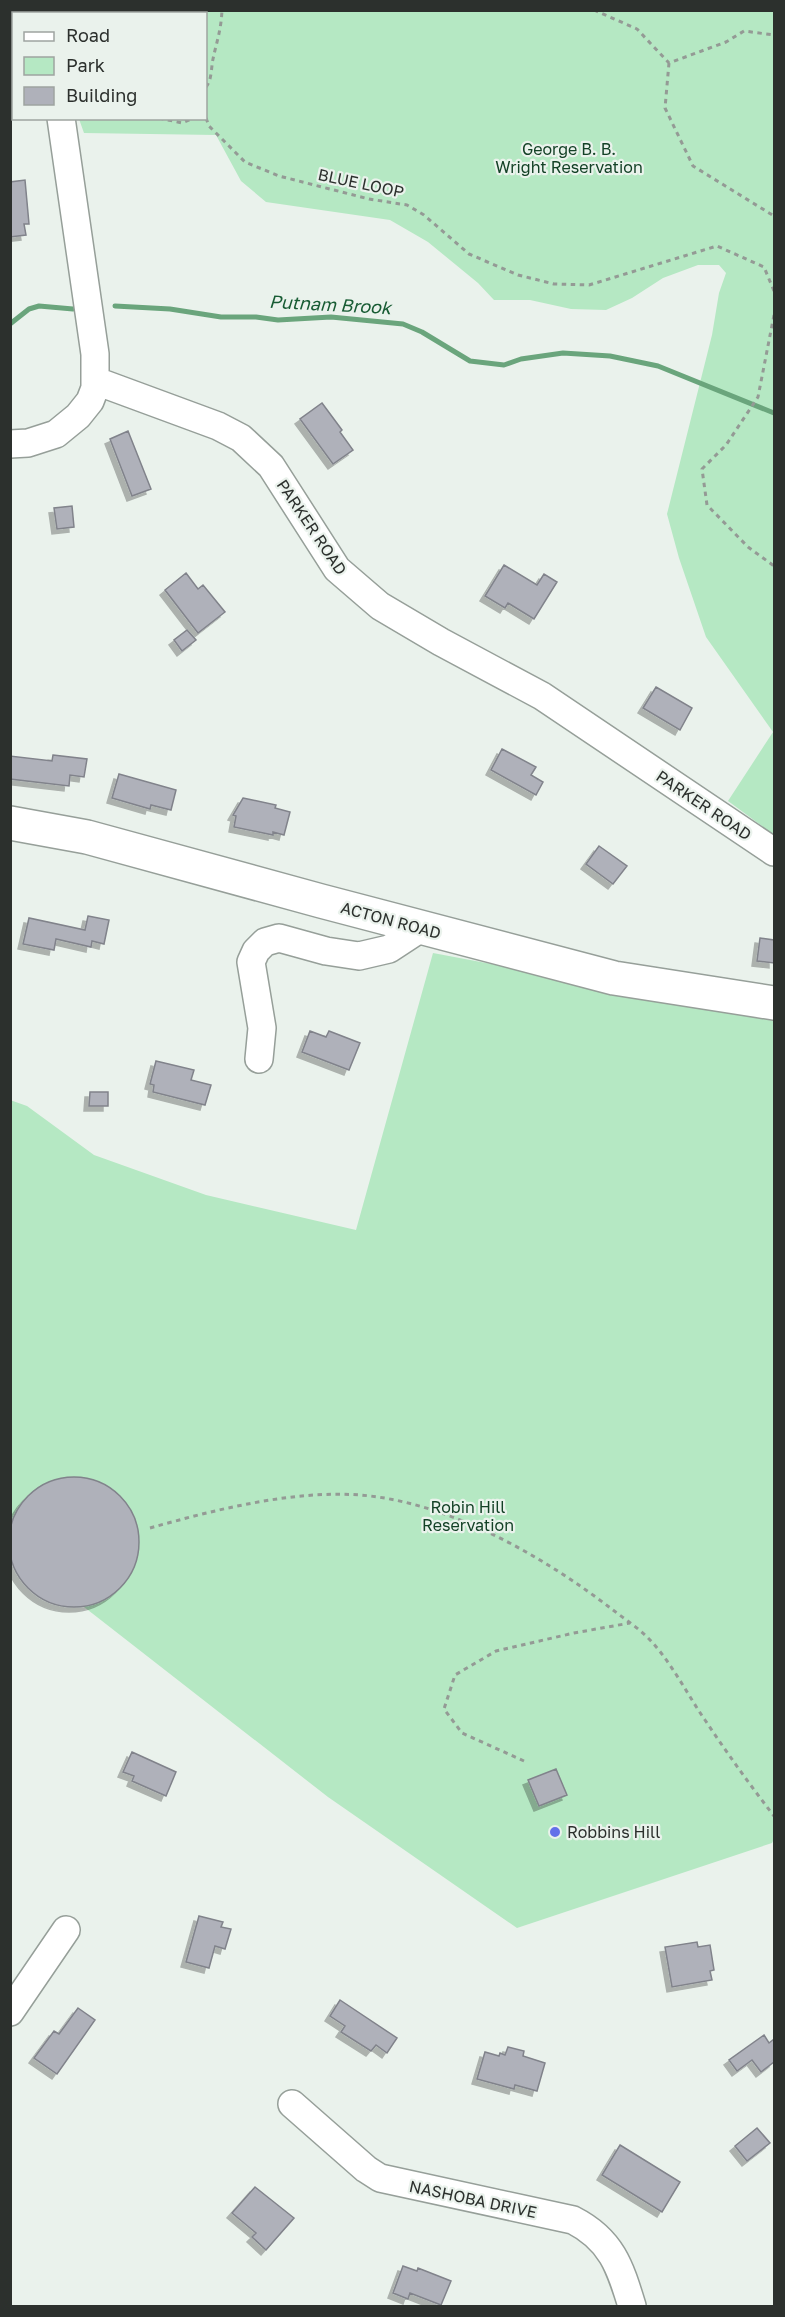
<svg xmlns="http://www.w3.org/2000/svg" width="785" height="2317" font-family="'Golos Text',sans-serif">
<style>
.green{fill:#b5e8c3}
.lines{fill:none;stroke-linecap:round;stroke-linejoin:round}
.stream{stroke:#6aa57c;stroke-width:5}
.building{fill:#afb1ba;stroke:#81838b;stroke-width:1.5;filter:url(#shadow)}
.minor-casing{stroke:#969f99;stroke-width:30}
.major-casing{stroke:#969f99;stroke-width:36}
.path{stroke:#949a95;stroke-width:3;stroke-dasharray:4.5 4.5;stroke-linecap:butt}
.minor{stroke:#fff;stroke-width:27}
.major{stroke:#fff;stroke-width:33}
.poi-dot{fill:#6370e9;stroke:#eaf2ec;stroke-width:2}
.labels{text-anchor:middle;stroke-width:4.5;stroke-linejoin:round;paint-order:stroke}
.park-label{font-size:16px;fill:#134126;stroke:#eaf2ec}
.street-label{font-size:16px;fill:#2c302d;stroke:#eaf2ec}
.poi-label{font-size:16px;fill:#2c302d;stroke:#eaf2ec;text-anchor:start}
.water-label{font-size:18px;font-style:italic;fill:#185c34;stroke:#eaf2ec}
</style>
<defs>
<filter id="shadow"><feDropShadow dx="-5" dy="5" stdDeviation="0" flood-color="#0004"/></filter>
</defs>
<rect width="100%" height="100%" fill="#eaf2ec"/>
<!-- green -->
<path class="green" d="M 73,11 L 774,11 L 774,835 L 728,801 L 773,732 L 706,637 L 679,558 L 667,514 L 712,335 L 719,293 L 726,273 L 719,265 L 698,265 L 663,278 L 632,298 L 606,310 L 571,309 L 530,300 L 494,300 L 478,283 L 428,242 L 390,220 L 266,202 L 241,181 L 216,135 L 84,133 L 79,119 L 206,118 L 206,14 L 73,13 Z
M 433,953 L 774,1017 L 774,1839 L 772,1843 L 517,1928 L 328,1797 L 11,1550 L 10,1100 L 27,1106 L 94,1155 L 206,1195 L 356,1230 Z"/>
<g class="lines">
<!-- stream -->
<path class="stream" d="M 115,306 L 170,309 L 221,317 L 256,317 L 278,320 L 331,317 L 403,324 L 422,332 L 470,361 L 504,365 L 521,359 L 563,353 L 610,356 L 658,366 L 774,413
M 10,324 L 29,309 L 39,306 L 73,309"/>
</g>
<!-- building -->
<path class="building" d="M 25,180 L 29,224 L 24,224 L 26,235 L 10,237 L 10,182 Z
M 322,403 L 342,430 L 340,432 L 353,450 L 333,464 L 300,419 Z
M 128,431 L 151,489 L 132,496 L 110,439 Z
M 72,506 L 74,527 L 57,529 L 54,508 Z
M 504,565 L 537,585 L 544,574 L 557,582 L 534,619 L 508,603 L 505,608 L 485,596 Z
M 186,573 L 198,589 L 203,585 L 225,612 L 198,633 L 165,590 Z
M 187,630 L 196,640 L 182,651 L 174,640 Z
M 656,687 L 692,708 L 680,730 L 643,708 Z
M 502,749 L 536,767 L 531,775 L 543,782 L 536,795 L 491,770 Z
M 53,755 L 87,759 L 84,777 L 70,775 L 69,786 L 10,779 L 10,756 L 52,761 Z
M 119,774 L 176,790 L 171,810 L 151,805 L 150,809 L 112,798 Z
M 243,798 L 276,805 L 275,808 L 290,812 L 284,835 L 273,832 L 273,835 L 234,827 L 236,816 L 233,815 Z
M 599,846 L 627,866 L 613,884 L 586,864 Z
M 88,916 L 109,920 L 104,944 L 92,941 L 91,947 L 56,939 L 54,950 L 23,944 L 29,918 L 85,930 Z
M 760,938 L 774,940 L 774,963 L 757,961 Z
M 310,1031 L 326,1037 L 329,1031 L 360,1043 L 349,1070 L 302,1052 Z
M 156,1061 L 194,1070 L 191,1080 L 211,1085 L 205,1105 L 153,1092 L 154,1085 L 150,1084 Z
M 90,1092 L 108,1092 L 108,1106 L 89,1106 Z
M9 1542a65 65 0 1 1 130 0a65 65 0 1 1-130 0Z
M 132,1752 L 176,1772 L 166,1796 L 132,1781 L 134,1776 L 123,1772 Z
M 556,1769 L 567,1795 L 539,1806 L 528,1780 Z
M 199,1916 L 223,1922 L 221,1927 L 231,1929 L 225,1949 L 215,1946 L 209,1968 L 186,1962 Z
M 697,1942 L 698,1947 L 710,1945 L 714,1970 L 710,1971 L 712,1980 L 672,1987 L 665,1947 Z
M 340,2000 L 397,2038 L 387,2053 L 376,2045 L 371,2051 L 341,2032 L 345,2026 L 330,2016 Z
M 78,2008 L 95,2020 L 57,2074 L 34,2058 L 54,2031 L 59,2034 Z
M 764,2035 L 769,2043 L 774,2039 L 774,2062 L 761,2072 L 752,2060 L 737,2071 L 729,2060 Z
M 508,2047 L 524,2051 L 523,2056 L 545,2063 L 537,2091 L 515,2085 L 514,2089 L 477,2079 L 485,2052 L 499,2056 L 500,2053 L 505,2055 Z
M 757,2128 L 770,2143 L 747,2161 L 735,2146 Z
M 620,2145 L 680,2182 L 662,2212 L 602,2175 Z
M 255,2187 L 294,2218 L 266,2250 L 252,2237 L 256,2233 L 232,2213 Z
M 403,2266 L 417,2271 L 418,2268 L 451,2281 L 441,2305 L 410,2293 L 408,2299 L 393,2293 Z"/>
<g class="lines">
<defs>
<path id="minor" d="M 31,10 L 32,14
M 96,381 L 218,426 L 241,438 L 271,466 L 337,569 L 380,606 L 441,642 L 542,696 L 774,852
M 10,444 L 28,443 L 56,434 L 78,416 L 90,401 L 95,388 L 95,354 L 61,118
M 259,1059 L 262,1028 L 251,962 L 256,951 L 265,942 L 279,938 L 326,951 L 359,956 L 389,949 L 421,928
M 10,2012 L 66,1930
M 292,2104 L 366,2169 L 380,2178 L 573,2220 C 612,2240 620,2267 632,2306"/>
<path id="major" d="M 10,823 L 87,837 L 321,901 L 614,978 L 774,1003"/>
</defs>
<!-- minor casing -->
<use href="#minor" class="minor-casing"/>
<!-- major casing -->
<use href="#major" class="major-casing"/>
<!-- path -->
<path class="path" d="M 594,10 L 637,29 L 669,63 L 726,42 L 744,31 L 774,35
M 669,63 L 665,108 L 693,166 L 774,216
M 206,87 C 212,80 211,68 213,59 C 217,40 221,31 222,10
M 159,118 L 182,123 L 194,118
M 206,118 L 209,126 L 245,162 L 279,176 L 369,199 L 407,205 L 424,215 L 469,254 L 518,275 L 554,284 L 589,285 L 717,246 L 764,267 L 774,291
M 774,315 L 758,397 L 726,445 L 702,469 L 707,505 L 748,547 L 774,566
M 150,1528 C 214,1510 292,1490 360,1495 C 449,1502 543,1556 613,1610 C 626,1620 640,1629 651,1641 C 673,1665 687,1694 705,1720 C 727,1753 750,1785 774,1816
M 524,1761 L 462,1733 L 444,1709 L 455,1675 L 496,1651 L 574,1633 L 630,1623"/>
<!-- minor -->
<use href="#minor" class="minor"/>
<!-- major -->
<use href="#major" class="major"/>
</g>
<!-- markers -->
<circle class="poi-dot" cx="555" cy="1832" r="6"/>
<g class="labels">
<!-- park labels -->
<g class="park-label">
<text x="569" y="155">George B. B.<tspan x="569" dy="18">Wright Reservation</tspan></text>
<text x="468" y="1513">Robin Hill<tspan x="468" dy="18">Reservation</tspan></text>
</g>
<!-- street labels -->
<g class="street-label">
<text transform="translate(361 183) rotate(12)" y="6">BLUE LOOP</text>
<text transform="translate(312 527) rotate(56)" y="6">PARKER ROAD</text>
<text transform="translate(704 805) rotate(34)" y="6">PARKER ROAD</text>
<text transform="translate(391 920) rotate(15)" y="6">ACTON ROAD</text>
<text transform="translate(473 2199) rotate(12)" y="6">NASHOBA DRIVE</text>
</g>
<!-- poi labels -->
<g class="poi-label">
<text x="567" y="1838">Robbins Hill</text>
</g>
<!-- water labels -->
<g class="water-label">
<text transform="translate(330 305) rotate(3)" y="6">Putnam Brook</text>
</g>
</g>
<!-- border -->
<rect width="785" height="2317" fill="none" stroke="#2c302d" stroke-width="24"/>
<!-- legend -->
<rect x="12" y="12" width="195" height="108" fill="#eaf2ec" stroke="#9ea4a0" stroke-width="1.5"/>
<rect x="24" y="32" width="30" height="9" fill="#ffffff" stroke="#9ea4a0" stroke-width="1.5"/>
<text x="66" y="42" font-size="18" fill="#2c302d">Road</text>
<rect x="24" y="57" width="30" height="18" fill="#b5e8c3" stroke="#9ea4a0" stroke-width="1.5"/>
<text x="66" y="72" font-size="18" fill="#2c302d">Park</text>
<rect x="24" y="87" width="30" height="18" fill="#afb1ba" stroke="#9ea4a0" stroke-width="1.5"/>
<text x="66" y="102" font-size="18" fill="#2c302d">Building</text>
</svg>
